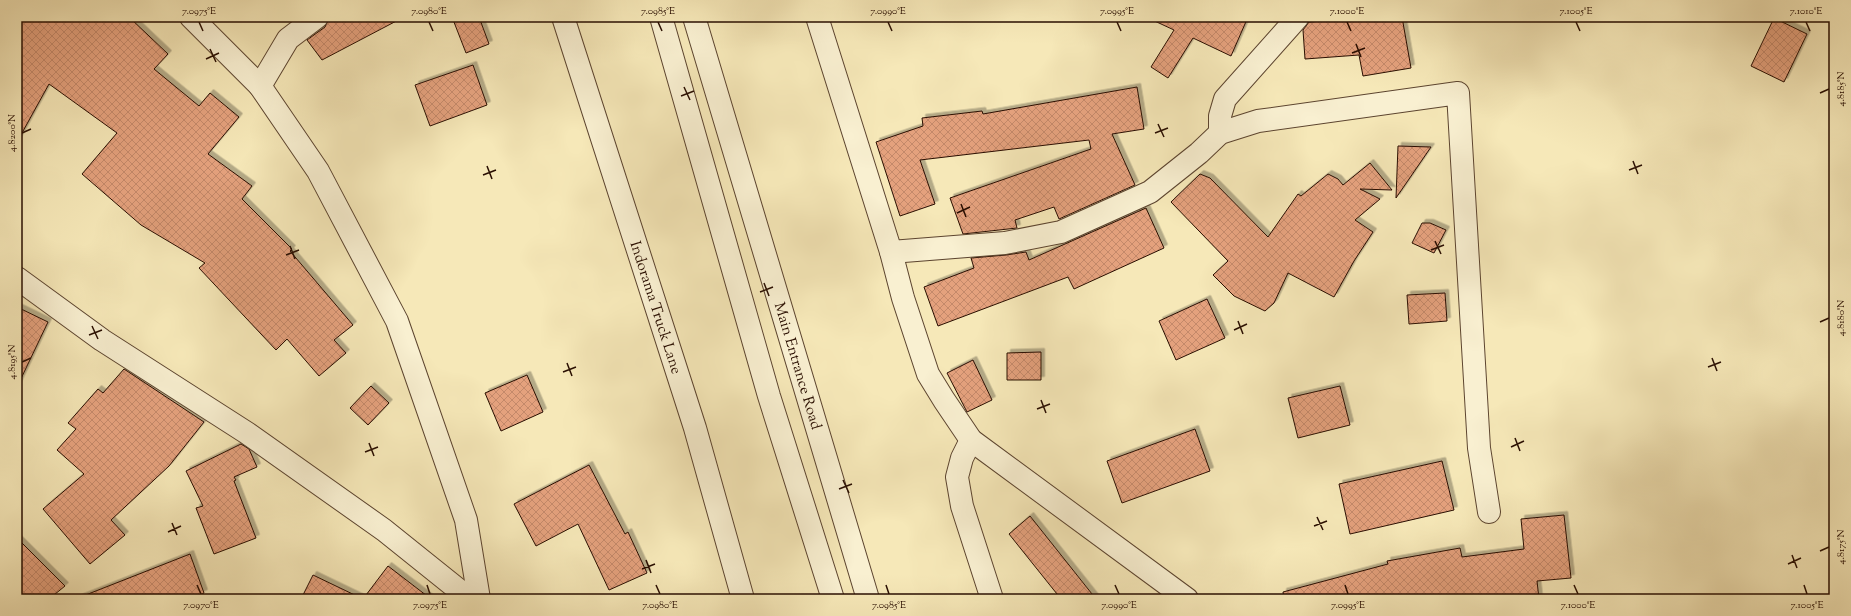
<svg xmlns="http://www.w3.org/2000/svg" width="1851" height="616" font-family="'Sorts Mill Goudy',serif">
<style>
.building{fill:url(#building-cross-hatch);stroke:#290e01;filter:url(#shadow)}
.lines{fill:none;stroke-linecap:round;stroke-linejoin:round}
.minor-casing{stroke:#5c442f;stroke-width:24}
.minor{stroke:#f9f0d1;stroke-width:22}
.ticks{fill:none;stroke:#290e01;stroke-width:1.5}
.labels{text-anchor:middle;stroke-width:3.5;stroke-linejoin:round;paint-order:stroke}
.street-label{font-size:15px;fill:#290e01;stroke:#f9f0d1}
.neatline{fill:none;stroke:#290e01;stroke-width:1.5}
.ticks-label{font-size:10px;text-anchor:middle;fill:#290e01}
</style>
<defs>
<pattern id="building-cross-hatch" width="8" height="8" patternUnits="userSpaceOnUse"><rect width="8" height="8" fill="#e4a17d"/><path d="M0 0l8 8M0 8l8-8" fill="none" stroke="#c4896a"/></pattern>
<filter id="shadow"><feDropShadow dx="3.5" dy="-3.5" stdDeviation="0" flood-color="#0004"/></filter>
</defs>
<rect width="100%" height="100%" fill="#f6e8b8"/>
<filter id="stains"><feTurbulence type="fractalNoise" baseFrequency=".005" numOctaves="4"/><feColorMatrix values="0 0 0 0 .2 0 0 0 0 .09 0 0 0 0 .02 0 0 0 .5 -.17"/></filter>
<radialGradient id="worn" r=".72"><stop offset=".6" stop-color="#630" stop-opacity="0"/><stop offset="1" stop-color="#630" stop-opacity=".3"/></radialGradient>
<!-- building -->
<path class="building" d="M 17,17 L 129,17 L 168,54 L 154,69 L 199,106 L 210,93 L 239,117 L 208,154 L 252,186 L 242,199 L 292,249 L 290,251 L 353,325 L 334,340 L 346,353 L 319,376 L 287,339 L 276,350 L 199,268 L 205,263 L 141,225 L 82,174 L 117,133 L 49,84 L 17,142 Z
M 329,17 L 404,17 L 322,60 L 307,40 L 325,27 Z
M 452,17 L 479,17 L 489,44 L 466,53 Z
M 1146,17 L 1248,17 L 1231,56 L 1193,38 L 1168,78 L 1151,67 L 1174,30 Z
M 1353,17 L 1402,17 L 1411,68 L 1363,76 L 1359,55 L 1305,59 L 1303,30 L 1309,22 L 1353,19 Z
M 1774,18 L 1807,34 L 1784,82 L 1751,66 Z
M 473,65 L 487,105 L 430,126 L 415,85 Z
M 1137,87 L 1144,129 L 1112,134 L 1135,185 L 1059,219 L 1054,207 L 1015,220 L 1017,228 L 963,234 L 950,198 L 1091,149 L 1089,140 L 920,160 L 935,204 L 900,216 L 876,142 L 923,126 L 922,118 L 982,111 L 983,114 Z
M 1398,146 L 1431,147 L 1396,198 Z
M 1370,163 L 1392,190 L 1360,189 L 1380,199 L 1355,220 L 1373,232 L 1354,261 L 1334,297 L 1288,273 L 1274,303 L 1265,311 L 1234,296 L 1213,275 L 1228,261 L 1171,202 L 1200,174 L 1210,178 L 1268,237 L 1298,194 L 1301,196 L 1328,174 L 1338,179 L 1343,185 Z
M 1146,208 L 1164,248 L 1074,289 L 1068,277 L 938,326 L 924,287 L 974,268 L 971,258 L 1006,255 L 1026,252 L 1029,260 Z
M 1422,223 L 1430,223 L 1446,230 L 1434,253 L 1412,243 Z
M 1445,293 L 1447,321 L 1409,324 L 1407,295 Z
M 1207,299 L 1225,338 L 1176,360 L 1159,321 Z
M 17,307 L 48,322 L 17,387 Z
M 1041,352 L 1041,380 L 1007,380 L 1007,353 Z
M 973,360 L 992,400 L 967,412 L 947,373 Z
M 124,369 L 204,422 L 169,466 L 111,520 L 125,535 L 90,564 L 43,509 L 84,474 L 57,450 L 76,429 L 68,423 L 98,389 L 103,393 Z
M 527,375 L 543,412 L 501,431 L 485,393 Z
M 371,386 L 389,403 L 368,425 L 350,408 Z
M 1340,386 L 1350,425 L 1298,438 L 1288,398 Z
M 1195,429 L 1210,471 L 1122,503 L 1107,461 Z
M 241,444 L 249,449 L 257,467 L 234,477 L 236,480 L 234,481 L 256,538 L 214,554 L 196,508 L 203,506 L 186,471 Z
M 1442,461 L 1454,510 L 1350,534 L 1339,484 Z
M 589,465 L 625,534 L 628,532 L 647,573 L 609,590 L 578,524 L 536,546 L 514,504 Z
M 1564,515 L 1571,578 L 1537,581 L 1539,599 L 1284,599 L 1283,592 L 1388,564 L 1387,561 L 1460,548 L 1462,557 L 1524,549 L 1521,519 Z
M 1030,516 L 1096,599 L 1061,599 L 1009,534 Z
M 17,538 L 65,586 L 49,599 L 17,599 Z
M 190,554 L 204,593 L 191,599 L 78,599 L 78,598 Z
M 388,566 L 431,599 L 363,599 Z
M 313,575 L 363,599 L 301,599 Z"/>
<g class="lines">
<defs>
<g id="minor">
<path d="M 191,17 L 260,86 L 318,171 L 397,321 L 466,520 L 479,599"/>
<path id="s1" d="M 563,17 L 695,428 L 743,599"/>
<path d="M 661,17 L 769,396 L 833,599"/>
<path id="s2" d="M 694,17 L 868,599"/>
<path d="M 817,17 L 891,252 L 903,298 L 928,374 L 944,400 L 971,440 L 1187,599"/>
<path d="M 260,86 L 288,39 L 317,17"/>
<path d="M 1220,133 L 1220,116 L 1225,99 L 1298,17"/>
<path d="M 891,252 L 1005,243 L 1061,232 L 1150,192 L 1199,153 L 1220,133 L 1258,121 L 1458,93 L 1479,448 L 1489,512"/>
<path d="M 17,278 L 102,340 L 247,433 L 384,530 L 470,599"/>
<path d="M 971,440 L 962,458 L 957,477 L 962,506 L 992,599"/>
</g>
</defs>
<!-- minor casing -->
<use href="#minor" class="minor-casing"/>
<!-- minor -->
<use href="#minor" class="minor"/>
</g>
<!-- ticks -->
<path class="ticks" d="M 199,22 L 203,31M 429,22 L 433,31M 658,22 L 662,31M 888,22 L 892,31M 1117,22 L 1121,31M 1347,22 L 1351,31M 1576,22 L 1580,31M 1806,22 L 1810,31M 1356,44 L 1361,57M 210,49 L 216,62M 1352,53 L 1365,48M 206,59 L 219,53M 684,87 L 690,100M 1820,93 L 1829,89M 681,96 L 694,91M 1158,124 L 1164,137M 22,133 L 31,129M 1155,133 L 1168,128M 1633,161 L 1638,174M 487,166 L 492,179M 1629,170 L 1642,165M 483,175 L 496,170M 961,204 L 966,217M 957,213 L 970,207M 1435,241 L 1441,254M 290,246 L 295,259M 1431,250 L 1444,245M 286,255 L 299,250M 764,283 L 769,296M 760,292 L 773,287M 1238,321 L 1243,334M 1820,322 L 1829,318M 92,326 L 98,339M 1234,330 L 1247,324M 89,335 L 102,330M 1712,358 L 1717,371M 22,362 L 31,358M 567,363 L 572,376M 1708,367 L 1721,362M 563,372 L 576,367M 1041,400 L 1046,413M 1037,409 L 1050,404M 1515,438 L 1520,451M 369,443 L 374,456M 1511,447 L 1524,441M 365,452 L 378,447M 843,480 L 849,493M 839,489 L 852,484M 1317,517 L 1323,530M 172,523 L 177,535M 1314,526 L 1327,521M 168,532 L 181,526M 1820,551 L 1829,547M 1792,555 L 1797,568M 646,560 L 651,573M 1788,564 L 1801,558M 642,569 L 655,564M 197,585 L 201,594M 427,585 L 430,594M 656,585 L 660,594M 886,585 L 889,594M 1115,585 L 1119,594M 1345,585 L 1348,594M 1574,585 L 1578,594M 1804,585 L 1807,594"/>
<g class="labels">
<!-- street labels -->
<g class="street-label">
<text dy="5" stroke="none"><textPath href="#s1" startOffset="305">Indorama Truck Lane</textPath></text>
<text dy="5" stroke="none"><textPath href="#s2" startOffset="364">Main Entrance Road</textPath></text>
</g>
</g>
<!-- margin -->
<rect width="1851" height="616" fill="none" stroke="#f6e8b8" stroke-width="44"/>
<rect x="22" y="22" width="1807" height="572" class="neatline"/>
<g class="ticks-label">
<text x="199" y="14">7.0975°E</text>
<text x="429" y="14">7.0980°E</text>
<text x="658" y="14">7.0985°E</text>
<text x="888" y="14">7.0990°E</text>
<text x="1117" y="14">7.0995°E</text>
<text x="1347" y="14">7.1000°E</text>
<text x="1576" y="14">7.1005°E</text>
<text x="1806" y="14">7.1010°E</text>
<text transform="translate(1840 89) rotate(-90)" y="4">4.8185°N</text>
<text transform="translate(11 133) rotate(-90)" y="4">4.8200°N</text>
<text transform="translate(1840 318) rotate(-90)" y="4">4.8180°N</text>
<text transform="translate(11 362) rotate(-90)" y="4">4.8195°N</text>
<text transform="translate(1840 547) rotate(-90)" y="4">4.8175°N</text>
<text x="201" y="608">7.0970°E</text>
<text x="430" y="608">7.0975°E</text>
<text x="660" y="608">7.0980°E</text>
<text x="889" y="608">7.0985°E</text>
<text x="1119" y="608">7.0990°E</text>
<text x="1348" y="608">7.0995°E</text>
<text x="1578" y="608">7.1000°E</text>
<text x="1807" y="608">7.1005°E</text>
</g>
<rect width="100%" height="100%" filter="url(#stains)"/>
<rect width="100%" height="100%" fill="url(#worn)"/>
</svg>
